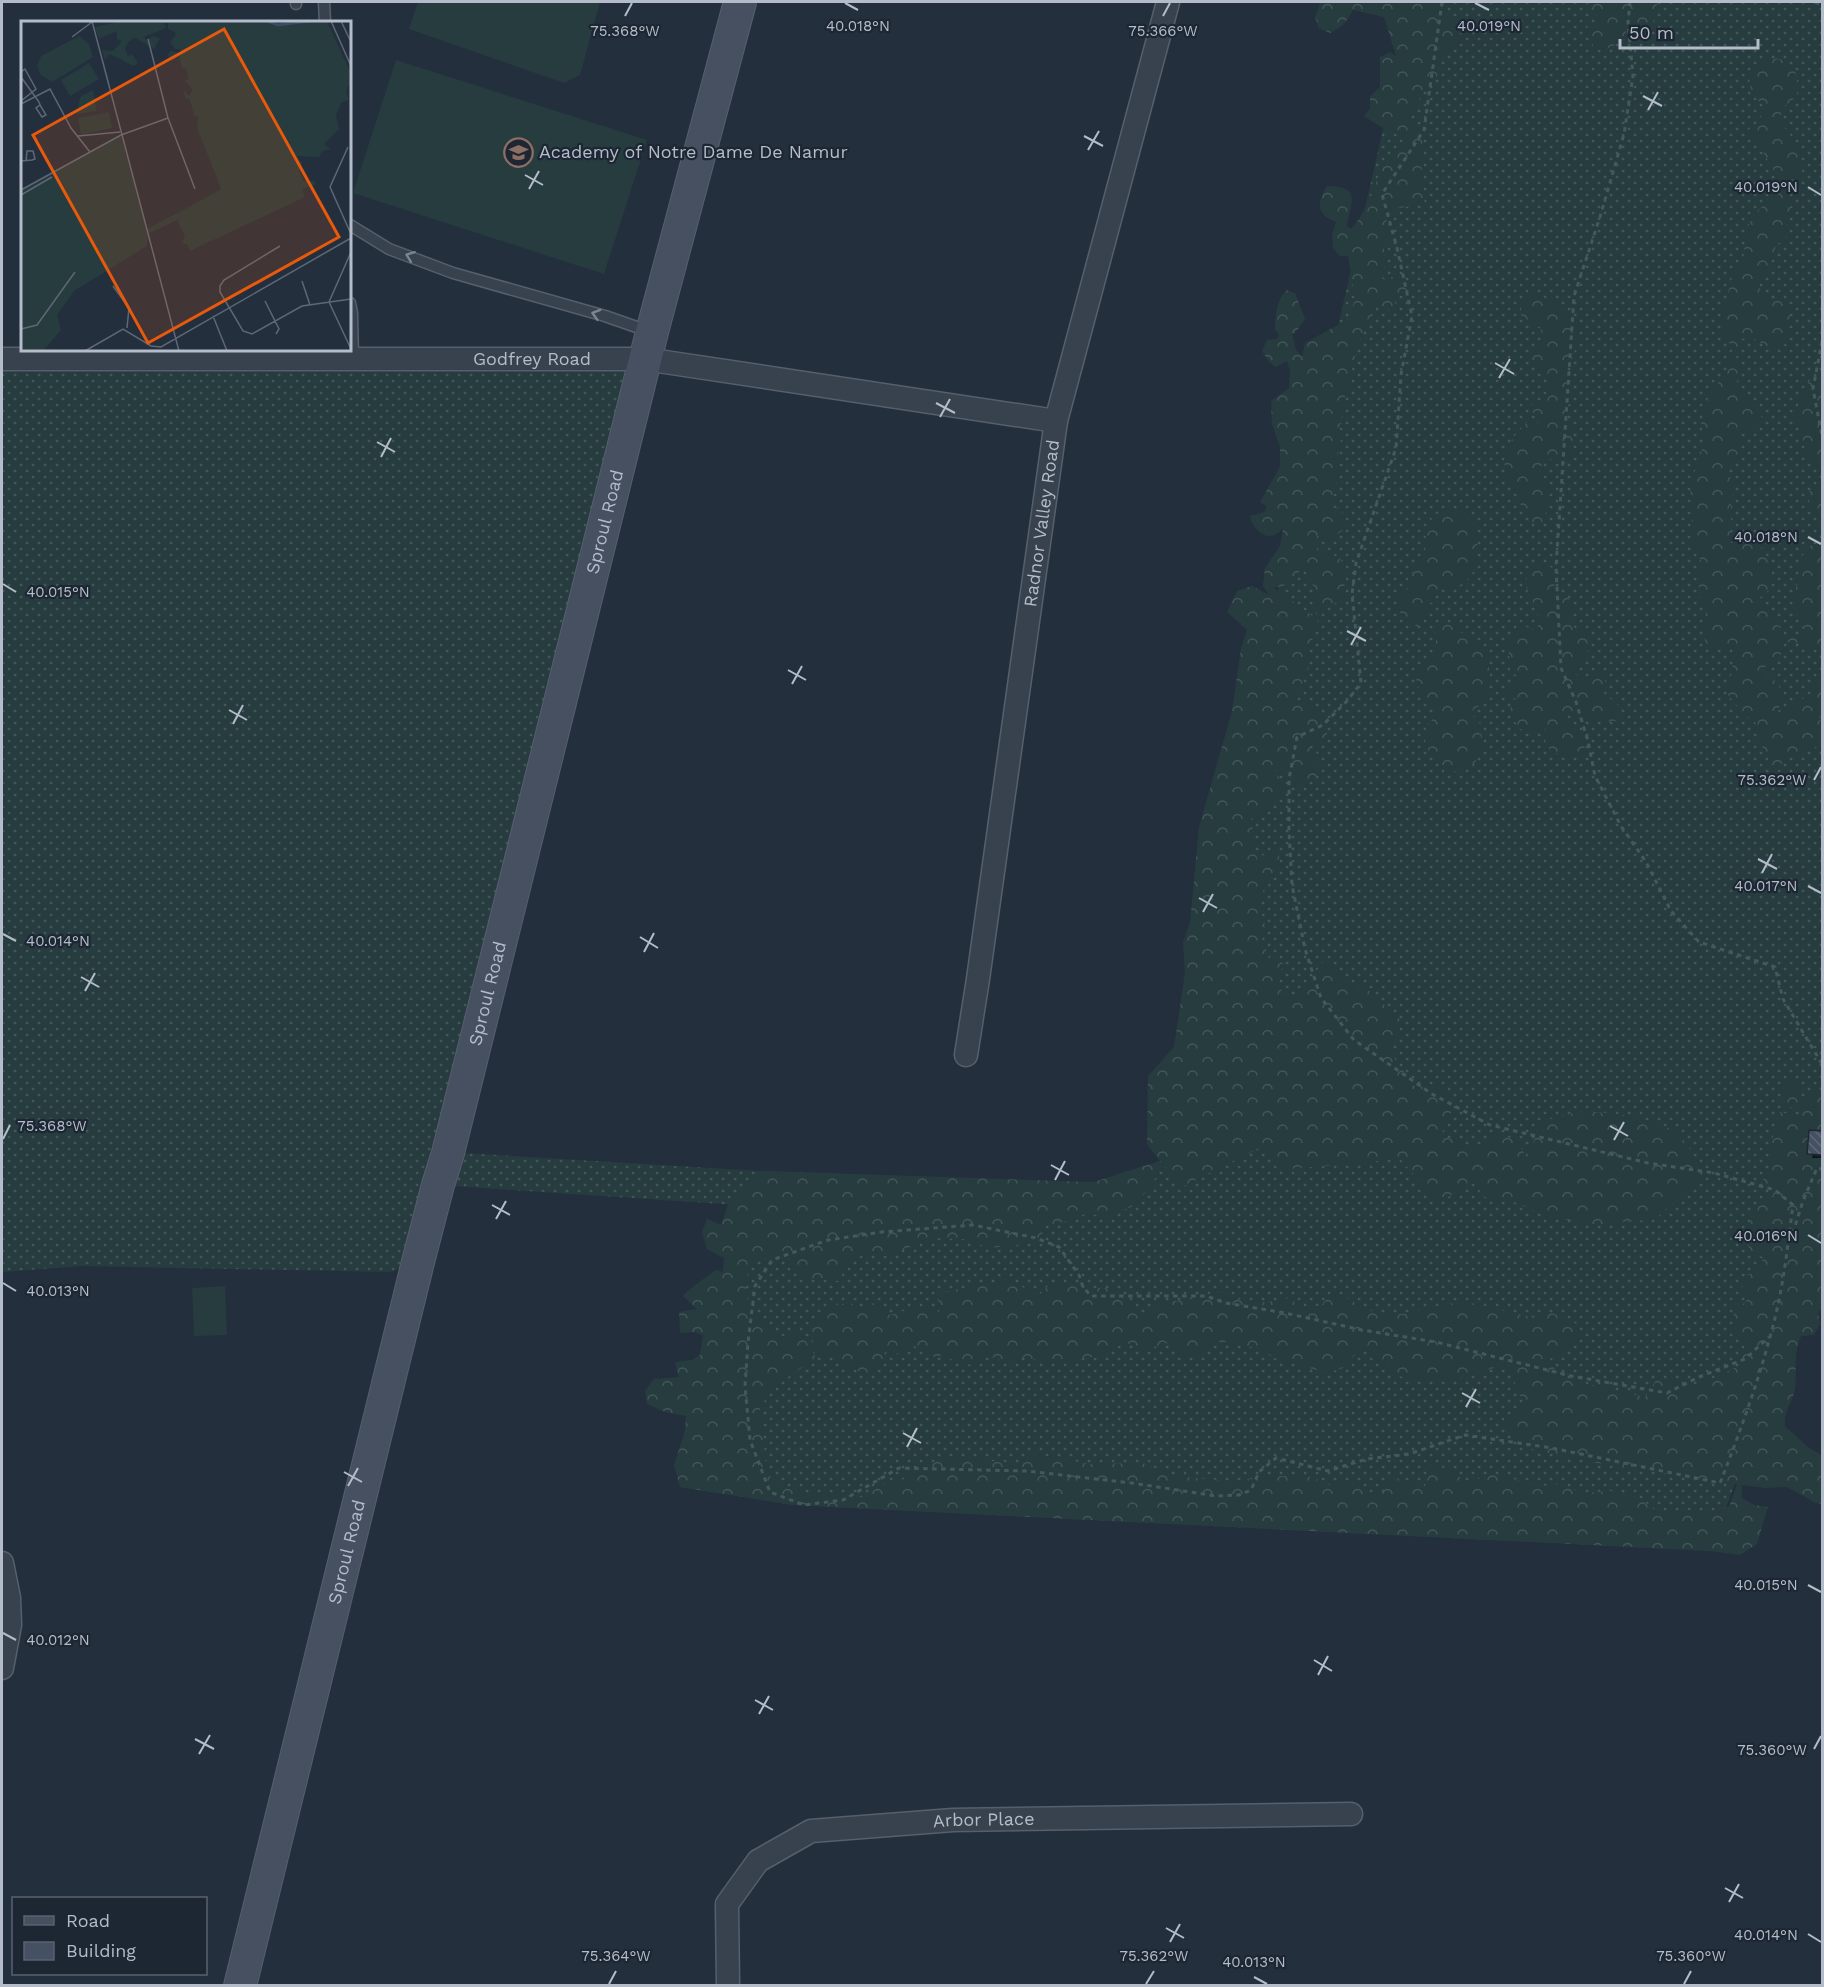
<svg xmlns="http://www.w3.org/2000/svg" width="1824" height="1987" font-family="'Work Sans',sans-serif">
<style>
.grass{fill:url(#grass-dots)}
.forest{fill:url(#forest-crowns)}
.pitch{fill:#263c3f}
.building{fill:url(#building-back-hatch);stroke:#1f2835;stroke-width:1.5;filter:url(#shadow)}
.lines{fill:none;stroke-linecap:round;stroke-linejoin:round}
.lane-casing{stroke:#565f6c;stroke-width:13}
.street-casing{stroke:#565f6c;stroke-width:25}
.secondary-casing{stroke:#565f6c;stroke-width:34}
.path{stroke:#44595c;stroke-width:3;stroke-dasharray:4.5 4.5;stroke-linecap:butt}
.lane{stroke:#38414e;stroke-width:10}
.street{stroke:#38414e;stroke-width:22}
.secondary{stroke:#465061;stroke-width:32}
.oneway{stroke:#7c8592}
.ticks{fill:none;stroke:#b4bcc9;stroke-width:2}
.labels{text-anchor:middle;stroke-width:4.5;stroke-linejoin:round;paint-order:stroke}
.poi-label{font-size:18px;fill:#b4bcc9;stroke:#1d2633;text-anchor:start}
.street-label{font-size:18px;fill:#b4bcc9;stroke:#1d2633}
.inset-river{fill:none;stroke:#394c67;stroke-width:3}
.inset-road{fill:none;stroke:#5e6776;stroke-width:1.5}
.view{fill:#e8590c;fill-opacity:0.15;stroke:#e8590c;stroke-width:3}
.inset-edge{fill:none;stroke:#b4bcc9;stroke-width:3}
.ticks-label{font-size:15px;text-anchor:middle;fill:#b4bcc9;stroke:#1d2633;stroke-width:4.5;stroke-linejoin:round;paint-order:stroke}
</style>
<defs>
<pattern id="grass-dots" width="8" height="8" patternUnits="userSpaceOnUse" patternTransform="scale(1.5)"><rect width="8" height="8" fill="#263c3f"/><path d="M2 2h.1M6 6h.1" fill="none" stroke="#435659" stroke-width="1.8" stroke-linecap="round"/></pattern>
<pattern id="forest-crowns" width="20" height="18" patternUnits="userSpaceOnUse" patternTransform="scale(1.5)"><rect width="20" height="18" fill="#263c3f"/><path d="M2 6a3 3 0 1 1 6 0M12 15a3 3 0 1 1 6 0" fill="none" stroke="#435659"/></pattern>
<pattern id="building-back-hatch" width="6" height="6" patternUnits="userSpaceOnUse" patternTransform="scale(1.5)"><rect width="6" height="6" fill="#455162"/><path d="M-1 5l2 2M0 0l6 6M5-1l2 2" fill="none" stroke="#5d6877"/></pattern>
<filter id="shadow"><feDropShadow dx="6" dy="4" stdDeviation="0" flood-color="#0009"/></filter>
</defs>
<rect width="100%" height="100%" fill="#242f3e"/>
<!-- grass -->
<path class="grass" d="M 1412,2 L 1822,2 L 1822,1235 L 1711,1551 L 794,1505 L 680,1487 L 753,1206 L 438,1185 L 418,1262 L 390,1272 L 82,1266 L 2,1272 L 2,359 L 645,359 L 448,1152 L 760,1171 L 1091,1183 L 1160,1161 L 1227,814 Z"/>
<!-- forest -->
<path class="forest" d="M 1318,2 L 1433,2 L 1453,19 L 1460,29 L 1461,44 L 1440,55 L 1437,78 L 1423,90 L 1416,108 L 1410,111 L 1408,119 L 1423,141 L 1420,150 L 1427,157 L 1420,173 L 1425,204 L 1392,209 L 1386,222 L 1395,233 L 1389,242 L 1383,244 C 1385,255 1386,265 1382,276 L 1385,281 L 1396,275 L 1406,280 L 1406,291 L 1402,296 L 1393,296 L 1396,305 L 1392,311 L 1381,307 L 1379,303 C 1360,328 1354,358 1349,387 L 1346,391 L 1339,434 L 1341,442 C 1335,455 1339,472 1336,485 C 1335,494 1331,500 1331,509 L 1338,507 L 1345,517 L 1348,527 L 1330,539 L 1321,536 L 1317,536 L 1318,546 L 1315,557 L 1320,556 L 1328,549 L 1330,553 L 1334,552 L 1335,562 L 1340,558 L 1342,563 L 1346,567 C 1348,579 1342,585 1345,597 L 1317,615 L 1314,610 L 1315,589 L 1306,573 L 1310,562 L 1299,571 L 1299,577 C 1290,584 1284,586 1274,588 L 1318,620 L 1309,649 L 1309,667 L 1295,700 L 1321,709 L 1328,738 L 1309,747 L 1320,756 L 1316,778 L 1302,788 L 1278,764 L 1275,768 L 1284,789 L 1279,800 L 1251,819 L 1257,859 L 1279,845 L 1280,871 L 1263,891 L 1259,907 L 1265,922 L 1262,938 L 1269,958 L 1283,963 L 1279,982 L 1283,996 L 1297,998 L 1325,959 L 1343,980 L 1367,989 L 1403,1022 L 1392,1044 L 1395,1059 L 1415,1087 L 1436,1085 L 1450,1094 L 1451,1115 L 1442,1133 L 1445,1137 L 1481,1150 L 1491,1134 C 1512,1137 1517,1137 1526,1157 L 1533,1143 L 1541,1122 C 1552,1119 1562,1115 1573,1113 C 1598,1109 1663,1117 1681,1137 C 1693,1151 1696,1161 1699,1179 L 1655,1219 L 1593,1225 L 1545,1215 L 1509,1200 L 1484,1197 L 1473,1181 L 1439,1203 L 1400,1159 L 1279,1170 L 1261,1147 L 1184,1186 L 1160,1161 L 1156,1177 L 1147,1191 L 1131,1207 L 1109,1216 L 1085,1214 L 1064,1222 L 1047,1225 L 1036,1243 L 989,1248 L 963,1239 L 933,1238 L 888,1256 L 862,1255 L 848,1266 L 838,1281 C 816,1279 801,1282 786,1264 L 791,1258 L 765,1258 L 749,1263 L 745,1295 L 764,1324 L 779,1337 L 797,1332 L 810,1346 L 816,1358 L 772,1388 L 760,1409 L 767,1474 L 784,1486 L 807,1494 L 863,1497 L 882,1485 L 904,1479 L 906,1471 L 955,1455 L 1022,1466 L 1026,1452 L 1089,1464 L 1143,1463 L 1173,1476 L 1230,1481 L 1279,1476 L 1312,1477 L 1327,1485 L 1338,1482 L 1361,1485 L 1366,1495 L 1383,1493 L 1389,1476 L 1425,1486 L 1428,1465 L 1450,1469 L 1468,1484 L 1490,1473 L 1541,1486 L 1560,1484 L 1582,1493 L 1611,1491 L 1639,1497 L 1661,1515 L 1689,1510 L 1710,1512 L 1729,1507 L 1737,1484 L 1612,1466 L 1534,1450 L 1508,1432 L 1504,1417 L 1520,1411 L 1525,1402 L 1516,1390 L 1513,1372 L 1507,1364 L 1457,1379 L 1419,1380 L 1398,1376 L 1379,1356 L 1364,1345 L 1343,1368 L 1327,1373 L 1277,1359 L 1260,1350 L 1235,1342 L 1209,1342 L 1200,1355 L 1182,1354 L 1166,1343 C 1148,1350 1142,1351 1125,1342 L 1105,1355 L 1050,1364 L 1026,1357 L 1005,1362 L 989,1356 C 969,1368 963,1367 944,1355 L 934,1357 L 914,1346 L 896,1354 L 885,1352 L 881,1367 L 869,1376 L 847,1366 L 836,1358 L 822,1354 L 813,1343 L 812,1329 L 817,1317 L 827,1306 L 850,1303 L 861,1308 L 873,1303 L 890,1315 C 909,1309 921,1305 939,1313 L 938,1294 L 955,1289 L 970,1292 L 975,1285 L 989,1286 L 996,1293 L 1001,1278 L 1019,1285 L 1038,1296 L 1049,1285 L 1065,1282 C 1083,1294 1099,1283 1117,1291 C 1126,1295 1134,1308 1142,1315 L 1152,1313 L 1161,1302 L 1188,1300 L 1219,1291 C 1251,1306 1257,1304 1290,1298 L 1300,1306 L 1321,1306 L 1333,1290 L 1366,1309 L 1391,1316 L 1463,1301 L 1535,1318 L 1552,1313 L 1575,1323 L 1584,1335 L 1571,1347 L 1550,1359 L 1552,1365 L 1561,1378 L 1645,1397 L 1659,1376 L 1692,1387 L 1719,1376 L 1740,1365 L 1745,1345 C 1734,1332 1731,1319 1736,1303 L 1741,1306 L 1750,1297 L 1742,1288 L 1745,1275 L 1757,1272 L 1764,1257 L 1752,1255 C 1743,1241 1749,1215 1761,1203 C 1764,1199 1769,1198 1774,1196 L 1763,1179 L 1769,1173 L 1771,1144 L 1780,1112 L 1803,1117 L 1800,1106 L 1788,1108 L 1782,1098 L 1784,1086 L 1792,1081 L 1802,1086 L 1799,1099 L 1805,1099 L 1822,1089 L 1822,1308 L 1818,1313 L 1820,1324 L 1814,1335 L 1801,1336 C 1793,1354 1797,1371 1795,1389 C 1792,1404 1784,1408 1785,1426 L 1808,1447 L 1822,1456 L 1822,1504 L 1816,1503 L 1787,1487 L 1766,1488 L 1742,1485 L 1742,1498 L 1754,1505 L 1768,1507 L 1757,1544 L 1740,1555 L 1711,1551 L 794,1505 L 680,1487 L 674,1465 L 685,1431 L 686,1416 L 665,1412 L 647,1404 L 645,1391 L 654,1379 L 679,1377 L 675,1362 L 692,1360 L 700,1355 L 703,1335 L 694,1332 L 680,1333 L 679,1312 L 697,1309 L 683,1296 L 691,1288 L 716,1270 L 723,1272 L 724,1258 L 707,1249 L 702,1232 L 707,1219 L 721,1225 L 728,1205 L 760,1171 L 1094,1182 L 1160,1161 L 1147,1144 L 1148,1076 L 1174,1047 L 1185,973 L 1183,942 L 1190,923 L 1199,827 L 1232,711 L 1241,648 L 1247,630 L 1227,612 L 1237,591 L 1252,586 L 1269,595 L 1263,586 L 1265,568 L 1280,546 L 1283,528 C 1281,530 1279,532 1276,534 C 1264,541 1252,527 1250,516 L 1265,512 L 1266,506 L 1260,502 L 1280,467 L 1280,447 L 1272,424 L 1271,401 L 1289,388 L 1290,371 L 1287,361 L 1276,367 L 1269,362 L 1262,351 L 1267,340 L 1277,339 L 1279,334 L 1275,330 C 1275,316 1276,300 1287,290 L 1295,293 L 1305,319 L 1295,333 L 1292,334 L 1296,350 L 1302,356 L 1305,343 L 1347,320 L 1355,300 L 1348,256 L 1340,256 L 1333,248 L 1332,235 L 1336,222 C 1315,214 1317,203 1327,186 C 1363,187 1350,202 1347,226 L 1351,229 L 1359,219 L 1370,199 L 1384,160 L 1404,140 L 1400,129 L 1392,134 L 1364,116 L 1370,109 L 1370,96 L 1380,87 L 1380,57 L 1390,52 L 1396,56 L 1384,17 L 1353,10 C 1347,22 1341,28 1330,33 L 1319,28 L 1315,17 L 1320,4 Z
M 1591,2 L 1658,2 C 1650,20 1660,25 1638,36 L 1626,30 L 1625,39 C 1615,45 1606,52 1594,49 L 1587,27 L 1596,22 Z
M 1772,58 C 1777,59 1784,59 1788,62 C 1798,69 1798,85 1797,96 L 1781,109 L 1781,123 L 1799,146 L 1800,156 L 1803,164 L 1802,173 L 1796,184 L 1787,189 L 1793,214 L 1786,224 L 1786,244 L 1778,243 C 1772,254 1770,266 1764,278 L 1754,282 L 1758,285 L 1764,297 L 1784,302 L 1790,314 L 1788,342 L 1778,349 L 1766,346 L 1751,337 L 1741,339 L 1736,358 L 1743,372 L 1734,386 C 1746,396 1756,402 1762,418 L 1754,430 L 1741,434 L 1739,459 L 1728,466 L 1730,477 L 1735,486 L 1731,498 L 1731,543 L 1745,543 L 1763,549 C 1770,562 1779,581 1765,594 C 1763,597 1755,599 1752,601 L 1765,603 C 1769,616 1778,624 1785,636 L 1807,638 L 1796,611 L 1795,593 L 1802,556 L 1811,545 L 1822,543 L 1822,645 L 1814,650 L 1803,643 L 1785,642 L 1780,657 L 1770,662 L 1758,674 L 1766,673 C 1787,690 1781,692 1778,715 C 1793,709 1792,700 1809,697 L 1819,676 L 1822,676 L 1822,716 L 1819,717 L 1822,725 L 1822,743 L 1809,751 L 1784,760 L 1776,774 L 1760,742 L 1755,722 L 1745,715 L 1728,695 C 1729,680 1736,660 1732,647 L 1709,650 L 1703,635 L 1708,617 C 1698,602 1696,577 1701,561 L 1693,545 L 1690,482 L 1698,464 L 1704,442 L 1701,423 L 1706,401 L 1728,368 L 1733,346 L 1724,339 L 1721,319 L 1734,270 L 1743,263 C 1746,229 1746,213 1778,196 L 1779,180 L 1763,152 L 1747,131 L 1757,123 L 1766,108 C 1754,99 1742,82 1755,67 C 1759,63 1767,60 1772,58 Z
M 1528,290 L 1560,305 L 1558,314 L 1565,314 L 1577,324 L 1577,346 L 1564,376 L 1573,401 L 1564,409 C 1572,428 1577,444 1568,463 L 1556,464 L 1545,454 L 1540,471 C 1553,489 1549,507 1541,525 L 1535,525 C 1527,516 1518,506 1519,494 C 1503,478 1499,458 1513,438 C 1518,431 1524,427 1528,420 L 1538,424 L 1539,419 L 1531,410 L 1533,402 L 1545,400 C 1551,373 1546,378 1530,360 C 1530,349 1534,344 1543,338 L 1540,327 L 1527,325 L 1521,315 L 1521,301 L 1528,297 Z
M 1822,371 L 1822,473 L 1818,467 L 1806,455 L 1802,435 L 1794,415 L 1809,381 Z
M 1820,484 L 1822,484 L 1822,531 L 1806,494 Z
M 1443,509 L 1461,511 L 1474,524 L 1478,535 L 1475,568 L 1471,576 L 1461,585 L 1449,588 L 1440,587 L 1434,592 L 1434,602 L 1427,604 L 1426,616 L 1417,627 C 1400,616 1397,613 1396,593 L 1407,590 L 1407,581 L 1425,554 L 1426,531 L 1432,518 Z
M 1544,565 L 1551,567 L 1559,577 L 1554,586 L 1560,595 L 1563,594 L 1567,595 L 1574,609 C 1566,625 1573,628 1588,634 C 1589,650 1590,656 1575,666 L 1576,676 L 1588,677 L 1599,669 L 1606,675 L 1604,696 L 1616,701 L 1621,712 L 1617,721 C 1593,723 1585,719 1564,712 L 1585,742 L 1584,756 L 1551,753 L 1543,736 L 1545,729 L 1537,733 L 1520,729 L 1510,715 L 1511,701 L 1516,699 L 1506,693 L 1511,685 L 1519,678 L 1510,670 L 1509,654 L 1506,641 L 1519,624 L 1536,631 C 1549,603 1510,592 1534,566 Z
M 1443,623 L 1455,623 L 1463,635 L 1473,636 L 1478,649 L 1486,649 L 1490,674 L 1485,687 L 1488,694 L 1484,703 L 1473,710 L 1473,716 L 1479,721 C 1484,742 1484,752 1470,769 L 1446,773 L 1425,746 L 1426,726 L 1434,718 L 1436,708 L 1422,695 L 1416,681 L 1418,674 L 1436,654 L 1436,630 Z"/>
<!-- pitch -->
<path class="pitch" d="M 418,2 L 600,2 L 580,75 L 564,83 L 409,29 Z
M 396,60 L 647,140 L 604,274 L 353,193 Z
M 225,1286 L 227,1335 L 194,1336 L 192,1288 Z"/>
<!-- building -->
<path class="building" d="M 1809,1130 L 1822,1131 L 1822,1155 L 1807,1154 Z"/>
<g class="lines">
<defs>
<path id="lane" d="M 324,2 L 325,22
M 296,4 L 296,2
M 350,225 L 389,249 L 453,273 L 605,316 L 648,331
M 350,303 L 352,313 L 353,359"/>
<g id="street">
<path id="s1" d="M 2,359 L 645,359 L 1056,421"/>
<path id="s2" d="M 966,1055 L 978,979 L 1056,421 L 1168,2"/>
<path d="M 2,1563 L 9,1598 L 10,1625 L 2,1668"/>
<path id="s3" d="M 728,1986 L 727,1904 L 758,1861 L 811,1831 L 953,1820 L 1351,1814"/>
</g>
<g id="secondary">
<path id="s4" d="M 240,1986 L 418,1262 L 438,1185 L 448,1153 L 652,332 L 740,2"/>
</g>
</defs>
<!-- lane casing -->
<use href="#lane" class="lane-casing"/>
<!-- street casing -->
<use href="#street" class="street-casing"/>
<!-- secondary casing -->
<use href="#secondary" class="secondary-casing"/>
<!-- path -->
<path class="path" d="M 1442,2 L 1424,130 L 1382,194 L 1397,248 L 1412,316 L 1401,375 L 1396,448 L 1356,563 L 1352,594 L 1361,683 L 1347,701 L 1323,725 L 1297,737 L 1289,779 L 1289,831 L 1292,885 L 1305,949 L 1321,998 L 1354,1040 L 1432,1094 L 1490,1125 L 1648,1163 L 1714,1173 L 1775,1190 L 1793,1205 C 1788,1243 1784,1281 1775,1318 C 1761,1374 1741,1430 1720,1483 L 1552,1448 L 1465,1435 L 1409,1454 L 1367,1459 L 1328,1471 L 1276,1458 L 1259,1472 L 1251,1490 L 1239,1495 L 1216,1496 L 1132,1483 L 1026,1471 L 899,1468 L 843,1500 L 804,1505 L 770,1492 L 750,1440 L 745,1386 L 748,1342 L 755,1286 L 772,1260 L 828,1240 L 882,1232 L 973,1225 L 1036,1238 L 1059,1247 L 1079,1275 L 1083,1287 L 1091,1296 L 1206,1296 L 1226,1303 L 1285,1313 L 1362,1330 L 1436,1342 L 1571,1376 L 1667,1393 L 1699,1377 L 1745,1359 L 1769,1337
M 1630,2 L 1628,23 L 1633,76 L 1624,134 L 1600,217 L 1574,296 L 1556,567 L 1561,668 L 1576,702 L 1588,741 L 1595,776 L 1621,826 L 1646,862 L 1671,911 L 1699,942 L 1775,967 L 1783,999 L 1822,1064
M 1815,2 L 1822,5
M 1822,341 L 1813,389 L 1822,436
M 1790,1242 L 1803,1201 L 1817,1168 L 1822,1169"/>
<!-- lane -->
<use href="#lane" class="lane"/>
<!-- street -->
<use href="#street" class="street"/>
<!-- secondary -->
<use href="#secondary" class="secondary"/>
</g>
<!-- one-way arrows -->
<defs><path id="oneway-chevron" d="M-2-3.5L2.5 0L-2 3.5" fill="none" stroke-width="1.6" stroke-linecap="round" stroke-linejoin="round" transform="scale(1.5)"/></defs>
<g class="oneway">
<use href="#oneway-chevron" transform="translate(410 256) rotate(-159)"/>
<use href="#oneway-chevron" transform="translate(596 314) rotate(-164)"/>
</g>
<!-- ticks -->
<path class="ticks" d="M 845,3 L 858,10M 1475,3 L 1489,10M 625,16 L 632,3M 1163,16 L 1170,3M 1643,96 L 1662,106M 1648,110 L 1658,92M 1084,136 L 1103,146M 1088,150 L 1099,131M 525,175 L 543,185M 1808,187 L 1821,195M 529,189 L 539,171M 1495,363 L 1514,374M 1499,378 L 1510,359M 936,403 L 955,413M 940,417 L 950,399M 377,442 L 395,452M 381,457 L 391,438M 1808,537 L 1821,544M 3,584 L 16,592M 1347,631 L 1366,641M 1351,645 L 1361,627M 788,670 L 806,680M 792,684 L 802,666M 229,710 L 247,720M 233,724 L 243,705M 1814,780 L 1821,767M 1758,859 L 1777,869M 1762,873 L 1772,854M 1808,886 L 1821,893M 1199,898 L 1217,908M 1203,912 L 1213,894M 3,934 L 16,941M 640,937 L 658,948M 644,952 L 654,933M 81,977 L 99,987M 85,991 L 95,973M 1610,1126 L 1628,1136M 3,1139 L 10,1125M 1614,1140 L 1624,1122M 1051,1165 L 1069,1175M 1055,1180 L 1065,1161M 492,1205 L 510,1215M 496,1219 L 506,1201M 1808,1235 L 1821,1243M 3,1283 L 16,1291M 1462,1393 L 1480,1403M 1466,1407 L 1476,1389M 903,1433 L 921,1443M 907,1447 L 917,1428M 344,1472 L 362,1482M 348,1486 L 358,1468M 1808,1585 L 1821,1592M 3,1633 L 16,1640M 1314,1660 L 1332,1671M 1318,1675 L 1328,1656M 755,1700 L 773,1710M 759,1714 L 769,1696M 195,1739 L 214,1749M 1814,1749 L 1821,1736M 199,1754 L 210,1735M 1725,1888 L 1743,1898M 1729,1902 L 1739,1884M 1166,1928 L 1184,1938M 1808,1934 L 1821,1942M 1170,1942 L 1180,1924M 1254,1977 L 1267,1984M 609,1984 L 616,1971M 1146,1984 L 1154,1971M 1684,1984 L 1691,1971"/>
<!-- icons -->
<defs>
<symbol id="school-ring" viewBox="-11 -11 22 22"><circle r="9.5" fill="#1d2633" stroke="#8d6e63" stroke-width="1.5"/><path d="M0-5L7-2L0 1L-7-2ZM-4 1L0 2.5L4 1V4Q0 6-4 4Z" fill="#8d6e63"/></symbol>
</defs>
<g fill-rule="evenodd">
<use href="#school-ring" x="502" y="136" width="33" height="33"/>
</g>
<g class="labels">
<!-- poi labels -->
<g class="poi-label">
<text x="539" y="158">Academy of Notre Dame De Namur</text>
</g>
<!-- street labels -->
<g class="street-label">
<text dy="6" stroke="none"><textPath href="#s1" startOffset="530">Godfrey Road</textPath></text>
<text dy="6" stroke="none"><textPath href="#s4" startOffset="1509">Sproul Road</textPath></text>
<text dy="6" stroke="none"><textPath href="#s2" startOffset="537">Radnor Valley Road</textPath></text>
<text dy="6" stroke="none"><textPath href="#s4" startOffset="1023">Sproul Road</textPath></text>
<text dy="6" stroke="none"><textPath href="#s4" startOffset="447">Sproul Road</textPath></text>
<text dy="6" stroke="none"><textPath href="#s3" startOffset="369">Arbor Place</textPath></text>
</g>
</g>
<!-- overview -->
<g transform="translate(21 21)">
<rect width="330" height="330" fill="#242f3e"/>
<path d="M 143,0 L 304,0 L 330,59 L 299,129 L 274,134 L 281,177 L 169,230 L 161,197 L 127,213 L 126,225 L 53,270 L 36,294 L 40,309 L 22,330 L 0,330 L 0,169 L 100,114 L 126,208 L 201,168 L 152,5 Z" fill="#263c3f"/>
<path d="M 102,0 L 142,0 L 145,7 L 123,16 L 126,19 L 132,15 L 139,17 L 133,28 L 114,17 L 107,21 L 104,28 L 107,35 L 111,33 L 117,42 L 113,45 L 89,33 L 84,39 L 81,29 L 92,30 L 101,20 L 96,18 L 96,10 L 78,18 L 74,6 ZM 147,0 L 159,1 L 164,29 L 154,28 L 149,21 L 156,12 L 147,8 ZM 179,0 L 198,4 L 206,0 L 206,7 L 213,13 L 186,2 L 182,6 L 186,20 L 182,26 L 178,18 ZM 306,0 L 330,53 L 330,64 L 324,66 L 328,79 L 320,82 L 315,94 L 318,108 L 303,123 L 310,128 L 301,130 L 298,136 L 275,135 L 281,142 L 278,149 L 282,160 L 294,160 L 294,164 L 281,168 L 284,176 L 169,230 L 166,223 L 160,222 L 164,215 L 157,202 L 159,192 L 200,168 L 176,107 L 177,96 L 173,95 L 169,79 L 164,77 L 163,69 L 168,75 L 172,69 L 162,58 L 167,59 L 167,47 L 161,47 L 158,35 L 152,40 L 146,34 L 150,30 L 167,34 L 166,44 L 176,63 L 175,77 L 184,91 L 182,95 L 187,98 L 188,112 L 194,114 L 190,127 L 195,128 L 199,139 L 204,144 L 206,137 L 218,139 L 229,149 L 250,135 L 258,139 L 250,150 L 210,161 L 193,184 L 164,203 L 171,209 L 191,190 L 208,185 L 226,172 L 251,161 L 255,162 L 255,168 L 270,161 L 273,156 L 262,123 L 269,121 L 283,129 L 296,126 L 274,116 L 265,105 L 271,101 L 283,113 L 294,115 L 310,103 L 313,70 L 306,43 L 298,39 L 307,34 L 318,39 L 307,23 L 302,32 L 296,32 L 294,27 L 300,25 L 293,1 ZM 249,169 L 257,177 L 280,171 L 247,184 L 242,191 L 204,206 L 189,221 L 178,224 L 173,217 L 176,208 ZM 201,17 L 211,27 L 212,41 L 218,43 L 214,48 L 221,55 L 224,70 L 238,76 L 231,58 L 224,53 L 225,45 L 239,62 L 241,74 L 236,81 L 240,85 L 245,79 L 243,92 L 227,81 L 217,66 L 209,31 L 202,26 Z" fill="#263c3f" fill-rule="evenodd"/>
<path d="M 58,15 L 68,23 L 72,36 L 31,61 L 19,53 L 16,45 L 20,35 ZM 68,42 L 78,58 L 49,75 L 40,59 ZM 72,69 L 76,90 L 56,93 L 59,76 ZM 88,91 L 91,107 L 60,114 L 57,97 Z" fill="#263c3f"/>
<path class="inset-river" d="M 247,0 L 257,4 L 288,0"/>
<path class="inset-road" d="M 71,0 L 158,330M 310,0 L 330,45M 320,0 L 330,21M 51,16 L 71,1M 127,18 L 147,97 L 174,168M 0,51 L 4,48 L 15,68 L 0,80M 0,56 L 18,81 L 19,84 L 25,94 L 21,96 L 15,87 L 19,84M 0,83 L 29,68 L 50,107 L 69,131M 57,115 L 99,111M 327,126 L 309,166 L 330,213M 0,140 L 11,139 L 14,138 L 12,130 L 6,130 L 5,140M 0,169 L 100,114 L 147,97M 0,174 L 31,156M 259,225 L 203,259 L 199,265 L 199,271 L 222,310 L 231,313 L 281,285 L 330,278M 330,231 L 308,281 L 330,328M 281,260 L 289,284M 92,265 L 108,287 L 106,307M 244,280 L 258,308 L 255,313M 192,295 L 206,330M 0,308 L 16,304 L 54,251M 64,330 L 102,308 L 130,325 L 140,326 L 330,217"/>
<path class="view" d="M 203,8 L 318,216 L 127,322 L 12,114 Z"/>
<rect width="330" height="330" class="inset-edge"/>
</g>
<g class="ticks-label">
<text x="858" y="31">40.018°N</text>
<text x="1489" y="31">40.019°N</text>
<text x="625" y="36">75.368°W</text>
<text x="1163" y="36">75.366°W</text>
<text x="1766" y="192">40.019°N</text>
<text x="1766" y="542">40.018°N</text>
<text x="58" y="597">40.015°N</text>
<text x="1772" y="785">75.362°W</text>
<text x="1766" y="891">40.017°N</text>
<text x="58" y="946">40.014°N</text>
<text x="52" y="1131">75.368°W</text>
<text x="1766" y="1241">40.016°N</text>
<text x="58" y="1296">40.013°N</text>
<text x="1766" y="1590">40.015°N</text>
<text x="58" y="1645">40.012°N</text>
<text x="1772" y="1755">75.360°W</text>
<text x="1766" y="1940">40.014°N</text>
<text x="616" y="1961">75.364°W</text>
<text x="1154" y="1961">75.362°W</text>
<text x="1691" y="1961">75.360°W</text>
<text x="1254" y="1967">40.013°N</text>
</g>
<!-- border -->
<rect width="1824" height="1987" fill="none" stroke="#b4bcc9" stroke-width="6"/>
<!-- legend -->
<rect x="12" y="1897" width="195" height="78" fill="#1d2633" stroke="#59626f" stroke-width="1.5"/>
<rect x="24" y="1916" width="30" height="9" fill="#465061" stroke="#59626f" stroke-width="1.5"/>
<text x="66" y="1927" font-size="18" fill="#b4bcc9">Road</text>
<rect x="24" y="1942" width="30" height="18" fill="#455162" stroke="#59626f" stroke-width="1.5"/>
<text x="66" y="1957" font-size="18" fill="#b4bcc9">Building</text>
<!-- scale -->
<path d="M1620 39v9h138v-9" fill="none" stroke="#b4bcc9" stroke-width="3"/>
<text x="1629" y="39" font-size="18" fill="#b4bcc9" stroke="#1d2633" stroke-width="4.5" paint-order="stroke">50 m</text>
</svg>
